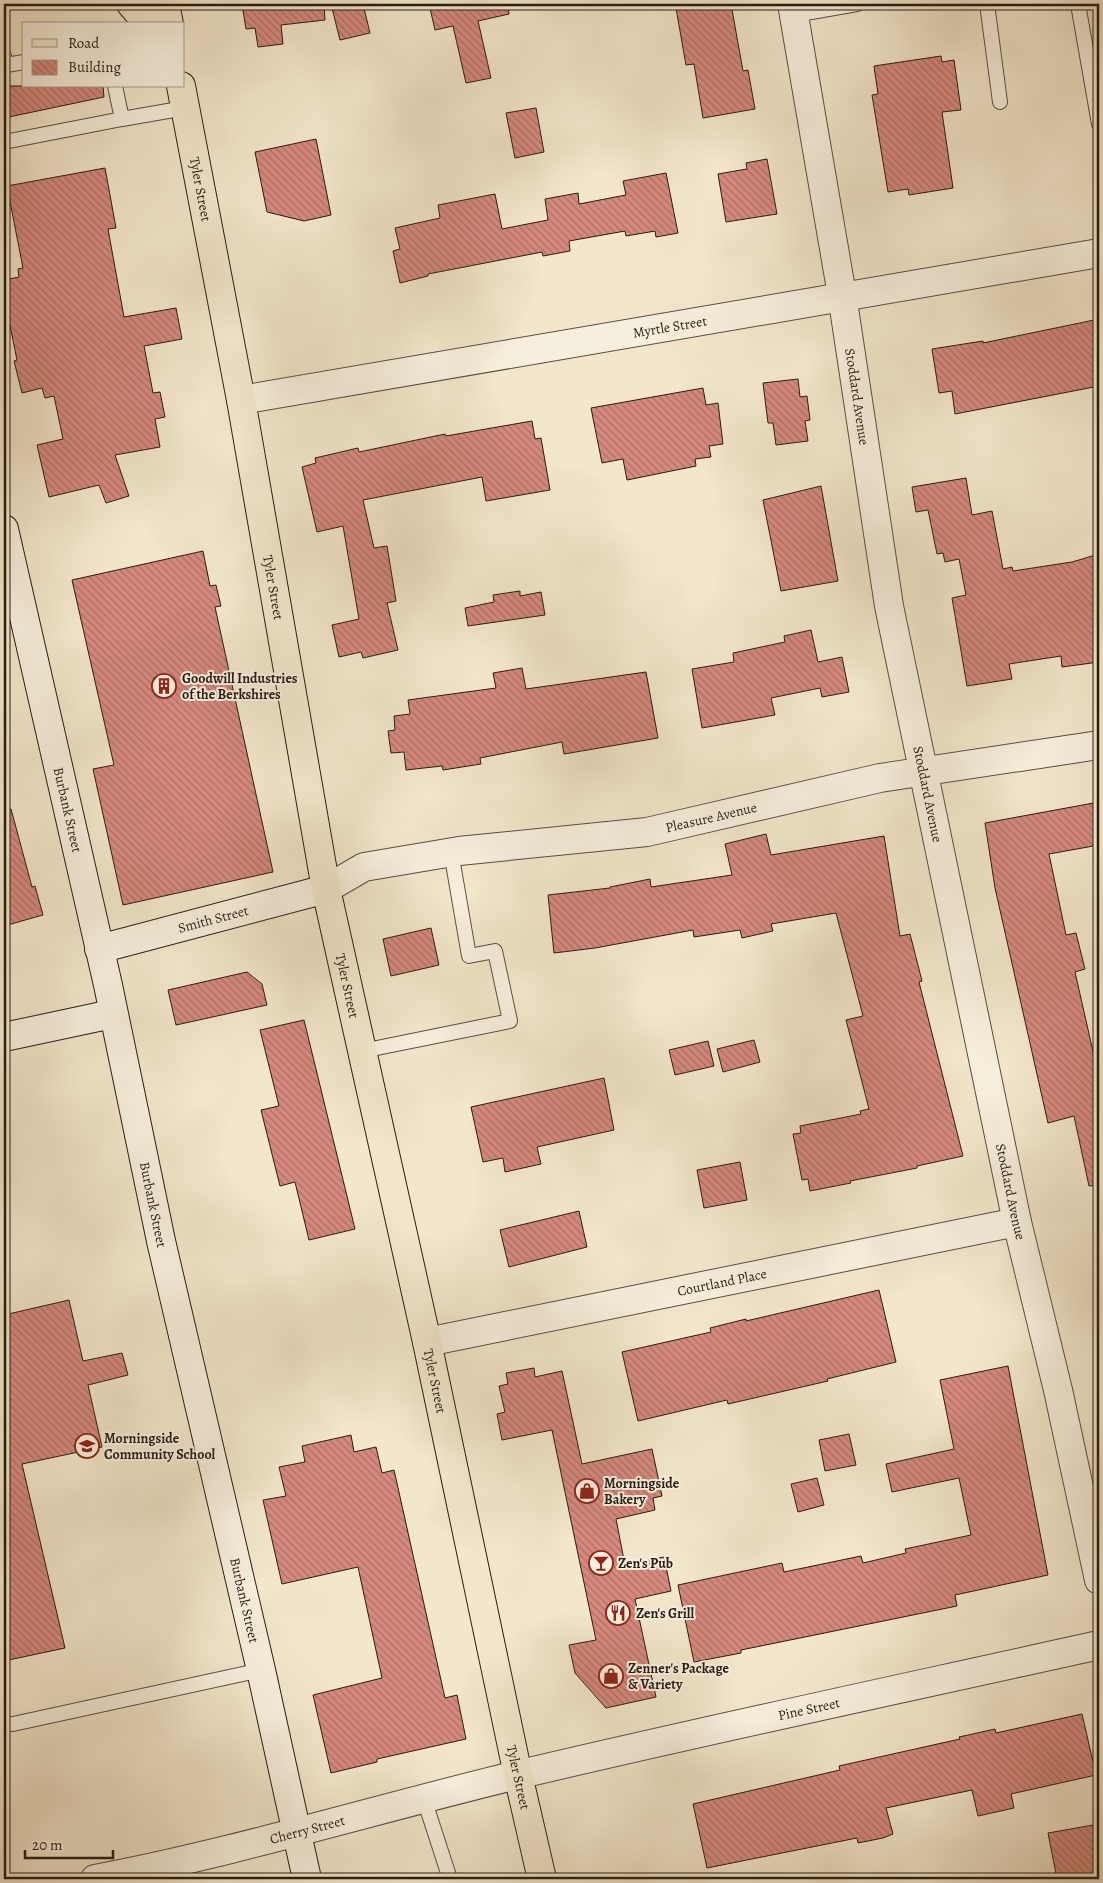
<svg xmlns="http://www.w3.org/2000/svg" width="1103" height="1883" font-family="Alegreya,serif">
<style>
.building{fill:url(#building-back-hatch);stroke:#271c14}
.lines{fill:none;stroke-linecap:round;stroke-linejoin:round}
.lane-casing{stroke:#5a4e42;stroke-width:16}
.street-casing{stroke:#5a4e42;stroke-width:30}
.secondary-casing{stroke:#271c14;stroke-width:30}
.primary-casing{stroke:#271c14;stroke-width:30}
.lane{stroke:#f7efdd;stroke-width:14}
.street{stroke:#f7efdd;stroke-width:28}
.secondary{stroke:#f7efdd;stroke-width:28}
.primary{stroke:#f2e6cb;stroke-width:28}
.labels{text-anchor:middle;stroke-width:4;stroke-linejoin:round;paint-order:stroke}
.street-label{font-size:14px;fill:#271c14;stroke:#f7efdd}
.poi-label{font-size:14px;font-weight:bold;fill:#271c14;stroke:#f7efdd;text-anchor:start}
</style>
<defs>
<pattern id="building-back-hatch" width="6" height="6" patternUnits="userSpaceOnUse" patternTransform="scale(1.25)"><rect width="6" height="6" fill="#d6897e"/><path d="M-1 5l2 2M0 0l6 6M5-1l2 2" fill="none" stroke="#ae6f66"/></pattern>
</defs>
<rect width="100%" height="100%" fill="#f2e6cb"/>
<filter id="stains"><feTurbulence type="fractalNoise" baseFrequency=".004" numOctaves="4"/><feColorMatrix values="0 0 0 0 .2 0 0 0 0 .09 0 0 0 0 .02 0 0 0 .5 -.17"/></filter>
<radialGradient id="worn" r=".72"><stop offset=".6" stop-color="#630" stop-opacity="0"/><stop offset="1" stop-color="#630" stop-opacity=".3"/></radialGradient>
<!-- building -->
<path class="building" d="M 242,4 L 324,4 L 325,20 L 281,25 L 283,44 L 258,47 L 255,28 L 246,29 Z
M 331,4 L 363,4 L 370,33 L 340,40 Z
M 429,4 L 508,4 L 509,14 L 478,21 L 491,78 L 466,83 L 453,26 L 435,30 Z
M 702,4 L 731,4 L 743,71 L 748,70 L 755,109 L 703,118 L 694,64 L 686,65 L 676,8 Z
M 941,56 L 942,62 L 954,60 L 961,110 L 942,112 L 953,188 L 909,195 L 908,189 L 888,192 L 872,95 L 878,94 L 874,66 Z
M 4,86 L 103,86 L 104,97 L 4,118 Z
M 536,108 L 544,152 L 515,158 L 506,113 Z
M 316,139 L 331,215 L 304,221 L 267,212 L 255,152 Z
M 767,159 L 777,214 L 726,222 L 718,174 L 747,169 L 746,163 Z
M 105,168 L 116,228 L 108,229 L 124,317 L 176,308 L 182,339 L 144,346 L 153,393 L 160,392 L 165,417 L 155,419 L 160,447 L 115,455 L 129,496 L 106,503 L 99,485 L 49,497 L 37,445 L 63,439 L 54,396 L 45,398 L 42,388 L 22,393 L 14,361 L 17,360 L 4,296 L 4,280 L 19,277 L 18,269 L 23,268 L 7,186 Z
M 666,173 L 678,233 L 656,237 L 655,231 L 626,236 L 625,231 L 569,241 L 570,251 L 543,256 L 542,252 L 428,274 L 428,276 L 400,283 L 393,251 L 400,249 L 395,228 L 440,218 L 438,205 L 495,194 L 502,229 L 548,220 L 545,199 L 578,193 L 579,204 L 626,195 L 623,181 Z
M 1099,319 L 1099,386 L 955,414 L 952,391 L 939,393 L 932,349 L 983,341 L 983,343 Z
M 798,379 L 800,397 L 807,396 L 810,420 L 805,421 L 808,441 L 776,445 L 773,423 L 768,423 L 763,383 Z
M 703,388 L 706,405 L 718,403 L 723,444 L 709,446 L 711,457 L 695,459 L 696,466 L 627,480 L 623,459 L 602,463 L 591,408 Z
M 532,421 L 535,439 L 541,438 L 550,490 L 486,501 L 482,477 L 363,500 L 374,548 L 387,546 L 396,601 L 387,603 L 398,650 L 363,658 L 361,652 L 339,657 L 332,625 L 359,619 L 343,526 L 317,532 L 302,467 L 316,463 L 315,458 L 358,448 L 359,452 L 445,434 L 446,436 Z
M 966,478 L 972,515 L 992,511 L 1003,569 L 1012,567 L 1013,571 L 1072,562 L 1099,554 L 1099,662 L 1062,667 L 1061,656 L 1009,664 L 1012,679 L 967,686 L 952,598 L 966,595 L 959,559 L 945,562 L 943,553 L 937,554 L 928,510 L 916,512 L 912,487 Z
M 821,486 L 838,581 L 781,591 L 763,500 Z
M 203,551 L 210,586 L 216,585 L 221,606 L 215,607 L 273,872 L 123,905 L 93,769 L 114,765 L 72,580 Z
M 520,591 L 520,596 L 541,592 L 545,615 L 468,626 L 465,608 L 494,602 L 493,595 Z
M 811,630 L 818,662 L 842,657 L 849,692 L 822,697 L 820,688 L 771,698 L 775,715 L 702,728 L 692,669 L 734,662 L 733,653 L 785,642 L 784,636 Z
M 522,668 L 526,689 L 646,672 L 658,738 L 564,754 L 562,742 L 480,758 L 481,764 L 443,770 L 442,766 L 406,770 L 404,752 L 391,753 L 388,731 L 395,730 L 394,716 L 410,714 L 408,700 L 496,688 L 493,673 Z
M 1099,802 L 1099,845 L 1049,854 L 1066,935 L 1076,933 L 1085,969 L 1075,972 L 1099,1078 L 1099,1185 L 1089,1186 L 1074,1116 L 1048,1123 L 995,888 L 985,823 Z
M 11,809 L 32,887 L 35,886 L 43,915 L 4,926 L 4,810 Z
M 766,834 L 771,855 L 884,836 L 900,936 L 910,934 L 922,981 L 919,982 L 963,1156 L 917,1166 L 917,1168 L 850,1181 L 851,1183 L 810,1191 L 808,1179 L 802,1180 L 793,1134 L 801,1133 L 800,1126 L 861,1114 L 860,1111 L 869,1109 L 846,1020 L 863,1016 L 836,913 L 771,924 L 773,931 L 742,938 L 740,930 L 694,937 L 693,930 L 595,948 L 554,953 L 548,895 L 610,888 L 610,887 L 650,879 L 651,887 L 732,875 L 725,844 Z
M 431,928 L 439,965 L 391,976 L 383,939 Z
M 247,972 L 262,984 L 267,1005 L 176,1025 L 168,990 Z
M 304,1020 L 355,1229 L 309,1240 L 295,1182 L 280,1186 L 261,1110 L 279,1106 L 260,1030 Z
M 754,1040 L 760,1062 L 723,1072 L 717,1049 Z
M 708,1041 L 714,1066 L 675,1075 L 669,1050 Z
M 604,1078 L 614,1130 L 537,1147 L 541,1164 L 505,1172 L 503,1158 L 483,1162 L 471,1107 Z
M 740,1162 L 747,1200 L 704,1208 L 697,1170 Z
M 579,1211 L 587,1247 L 509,1267 L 500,1230 Z
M 879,1290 L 896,1362 L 827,1379 L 828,1381 L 728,1404 L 727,1400 L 638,1421 L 622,1352 L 711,1332 L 710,1328 L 746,1319 L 746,1321 Z
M 69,1300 L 83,1361 L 122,1353 L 128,1375 L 88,1385 L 102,1447 L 22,1464 L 65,1648 L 4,1661 L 4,1315 Z
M 1008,1366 L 1048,1575 L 955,1595 L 957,1606 L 741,1650 L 741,1653 L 694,1662 L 678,1585 L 782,1563 L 784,1572 L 861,1556 L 863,1563 L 906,1553 L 905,1549 L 971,1535 L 959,1478 L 892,1492 L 886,1464 L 954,1449 L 940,1380 Z
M 534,1368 L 535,1377 L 562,1371 L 582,1464 L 652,1449 L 662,1496 L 653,1498 L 655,1510 L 616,1519 L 625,1565 L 664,1557 L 671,1591 L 635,1599 L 656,1697 L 606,1708 L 575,1673 L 569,1645 L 596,1640 L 552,1430 L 502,1440 L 497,1414 L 505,1412 L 499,1386 L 508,1384 L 506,1373 Z
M 849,1434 L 856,1465 L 825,1471 L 819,1440 Z
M 351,1435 L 354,1452 L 376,1447 L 382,1473 L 394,1470 L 445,1698 L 457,1695 L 466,1739 L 377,1759 L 377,1762 L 331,1773 L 313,1695 L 382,1678 L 358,1567 L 282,1584 L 263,1500 L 286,1496 L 279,1467 L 305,1462 L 302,1446 Z
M 817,1478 L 824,1505 L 798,1512 L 791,1484 Z
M 1082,1714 L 1096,1775 L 1011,1794 L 1014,1808 L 978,1816 L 972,1790 L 886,1808 L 893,1834 L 883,1838 L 858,1843 L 857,1838 L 707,1868 L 693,1804 L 840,1770 L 839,1766 L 960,1739 L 959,1737 L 995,1729 L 996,1733 Z
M 1099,1824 L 1099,1876 L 1080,1879 L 1057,1879 L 1048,1833 Z"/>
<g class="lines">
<defs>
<path id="lane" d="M 987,4 L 1000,102
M 1078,4 L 1099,124
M 794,15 L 857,4
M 4,56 L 6,65 L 24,62
M 115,86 L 122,119 L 185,108
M 4,142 L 122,119
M 362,1051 L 510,1021 L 495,951 L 469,956 L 451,852
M 13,1724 L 261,1670
M 424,1799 L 450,1879"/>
<g id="street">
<path id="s1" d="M 792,4 L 842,295 L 889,606 L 1017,1222 L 1058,1390 L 1099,1580"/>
<path id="s2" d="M 241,400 L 1099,253"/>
<path id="s3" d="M 326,889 L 364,867 L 459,851 L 647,832 L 880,778 L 1099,745"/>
<path id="s4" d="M 427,1342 L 1017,1222"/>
<path id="s5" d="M 95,1879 C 237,1852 376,1809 517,1775 C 711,1729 905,1688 1099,1645"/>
</g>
<g id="secondary">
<path id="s6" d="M 4,529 L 108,985 L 161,1241 L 261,1670 L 307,1879"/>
<path id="s7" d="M 99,949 L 326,889"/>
<path d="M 4,1037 L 112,1014"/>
</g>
<g id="primary">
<path d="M 131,4 L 148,24"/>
<path d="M 165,4 L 169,24"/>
<path id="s8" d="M 181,86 L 241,400 L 326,889 L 427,1342 L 518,1775 L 542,1879"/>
</g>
</defs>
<!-- lane casing -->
<use href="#lane" class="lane-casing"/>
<!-- street casing -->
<use href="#street" class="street-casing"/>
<!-- secondary casing -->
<use href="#secondary" class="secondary-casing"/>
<!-- primary casing -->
<use href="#primary" class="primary-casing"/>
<!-- lane -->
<use href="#lane" class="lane"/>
<!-- street -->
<use href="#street" class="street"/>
<!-- secondary -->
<use href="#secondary" class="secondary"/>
<!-- primary -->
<use href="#primary" class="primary"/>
</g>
<!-- icons -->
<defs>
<symbol id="building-ring" viewBox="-11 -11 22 22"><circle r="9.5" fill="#f7efdd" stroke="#8f2418" stroke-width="1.5"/><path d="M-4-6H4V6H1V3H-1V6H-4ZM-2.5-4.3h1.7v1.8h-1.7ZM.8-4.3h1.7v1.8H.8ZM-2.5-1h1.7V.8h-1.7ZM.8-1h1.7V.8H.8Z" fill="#8f2418"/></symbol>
<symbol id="school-ring" viewBox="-11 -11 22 22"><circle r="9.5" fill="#f7efdd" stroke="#8f2418" stroke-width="1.5"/><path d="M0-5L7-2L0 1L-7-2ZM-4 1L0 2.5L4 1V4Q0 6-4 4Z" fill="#8f2418"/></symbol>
<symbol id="shop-ring" viewBox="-11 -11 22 22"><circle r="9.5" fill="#f7efdd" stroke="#8f2418" stroke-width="1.5"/><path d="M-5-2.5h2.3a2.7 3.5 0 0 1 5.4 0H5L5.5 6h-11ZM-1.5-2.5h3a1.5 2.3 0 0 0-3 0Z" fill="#8f2418"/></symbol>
<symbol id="bar-ring" viewBox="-11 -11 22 22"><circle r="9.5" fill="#f7efdd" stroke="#8f2418" stroke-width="1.5"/><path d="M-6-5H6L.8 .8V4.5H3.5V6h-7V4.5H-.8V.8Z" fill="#8f2418"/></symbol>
<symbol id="restaurant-ring" viewBox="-11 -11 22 22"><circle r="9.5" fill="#f7efdd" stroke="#8f2418" stroke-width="1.5"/><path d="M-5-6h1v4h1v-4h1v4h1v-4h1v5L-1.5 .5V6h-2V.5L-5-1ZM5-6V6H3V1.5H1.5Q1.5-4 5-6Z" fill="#8f2418"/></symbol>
</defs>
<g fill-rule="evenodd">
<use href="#building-ring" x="150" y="672" width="28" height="28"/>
<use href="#school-ring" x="73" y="1432" width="28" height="28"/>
<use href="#shop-ring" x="573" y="1477" width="28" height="28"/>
<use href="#bar-ring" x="587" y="1549" width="28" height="28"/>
<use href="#restaurant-ring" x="604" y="1599" width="28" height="28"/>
<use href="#shop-ring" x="597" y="1662" width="28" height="28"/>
</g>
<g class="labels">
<!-- street labels -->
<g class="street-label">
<text dy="5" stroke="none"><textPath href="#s8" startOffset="105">Tyler Street</textPath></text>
<text dy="5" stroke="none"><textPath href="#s2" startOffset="435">Myrtle Street</textPath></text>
<text dy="5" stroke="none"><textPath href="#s1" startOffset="398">Stoddard Avenue</textPath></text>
<text dy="5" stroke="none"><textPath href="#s8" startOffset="510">Tyler Street</textPath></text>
<text dy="5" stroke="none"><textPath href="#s1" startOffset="802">Stoddard Avenue</textPath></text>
<text dy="5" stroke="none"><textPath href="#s6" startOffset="288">Burbank Street</textPath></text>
<text dy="5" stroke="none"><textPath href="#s3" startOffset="395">Pleasure Avenue</textPath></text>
<text dy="5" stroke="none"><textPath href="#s7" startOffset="118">Smith Street</textPath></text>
<text dy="5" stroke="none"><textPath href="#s8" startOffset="915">Tyler Street</textPath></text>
<text dy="5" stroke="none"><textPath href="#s1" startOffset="1208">Stoddard Avenue</textPath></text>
<text dy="5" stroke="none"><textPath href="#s6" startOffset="692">Burbank Street</textPath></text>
<text dy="5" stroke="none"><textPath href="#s4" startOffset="301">Courtland Place</textPath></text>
<text dy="5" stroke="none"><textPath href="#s8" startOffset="1320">Tyler Street</textPath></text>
<text dy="5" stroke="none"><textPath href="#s6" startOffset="1098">Burbank Street</textPath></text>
<text dy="5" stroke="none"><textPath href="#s5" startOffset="734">Pine Street</textPath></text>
<text dy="5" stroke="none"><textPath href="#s8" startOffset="1725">Tyler Street</textPath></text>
<text dy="5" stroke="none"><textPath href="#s5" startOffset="218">Cherry Street</textPath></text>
</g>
<!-- poi labels -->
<g class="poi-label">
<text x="182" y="683">Goodwill Industries<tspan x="182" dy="16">of the Berkshires</tspan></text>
<text x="104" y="1443">Morningside<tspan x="104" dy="16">Community School</tspan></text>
<text x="604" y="1488">Morningside<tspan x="604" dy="16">Bakery</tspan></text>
<text x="618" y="1568">Zen's Pub</text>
<text x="636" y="1618">Zen's Grill</text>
<text x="628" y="1673">Zenner's Package<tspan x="628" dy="16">&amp; Variety</tspan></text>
</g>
</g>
<!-- margin -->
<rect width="1103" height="1883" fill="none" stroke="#f2e6cb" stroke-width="20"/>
<rect x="5" y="5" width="1093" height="1873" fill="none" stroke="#271c14" stroke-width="2.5"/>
<rect x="10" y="10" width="1083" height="1863" fill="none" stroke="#271c14"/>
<!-- legend -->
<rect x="22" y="22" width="162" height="65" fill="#f7efdd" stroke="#a49b8d"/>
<rect x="32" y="39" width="25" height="8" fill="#f2e6cb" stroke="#a49b8d"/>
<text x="68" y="48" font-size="15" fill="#271c14">Road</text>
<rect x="32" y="60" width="25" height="15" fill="url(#building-back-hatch)" stroke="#a49b8d"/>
<text x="68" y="72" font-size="15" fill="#271c14">Building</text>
<!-- scale -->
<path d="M25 1850v8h88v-8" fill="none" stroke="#271c14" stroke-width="2.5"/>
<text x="32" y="1850" font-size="15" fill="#271c14" stroke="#f7efdd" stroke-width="4" paint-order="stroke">20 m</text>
<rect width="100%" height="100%" filter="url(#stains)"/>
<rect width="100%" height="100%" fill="url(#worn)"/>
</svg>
